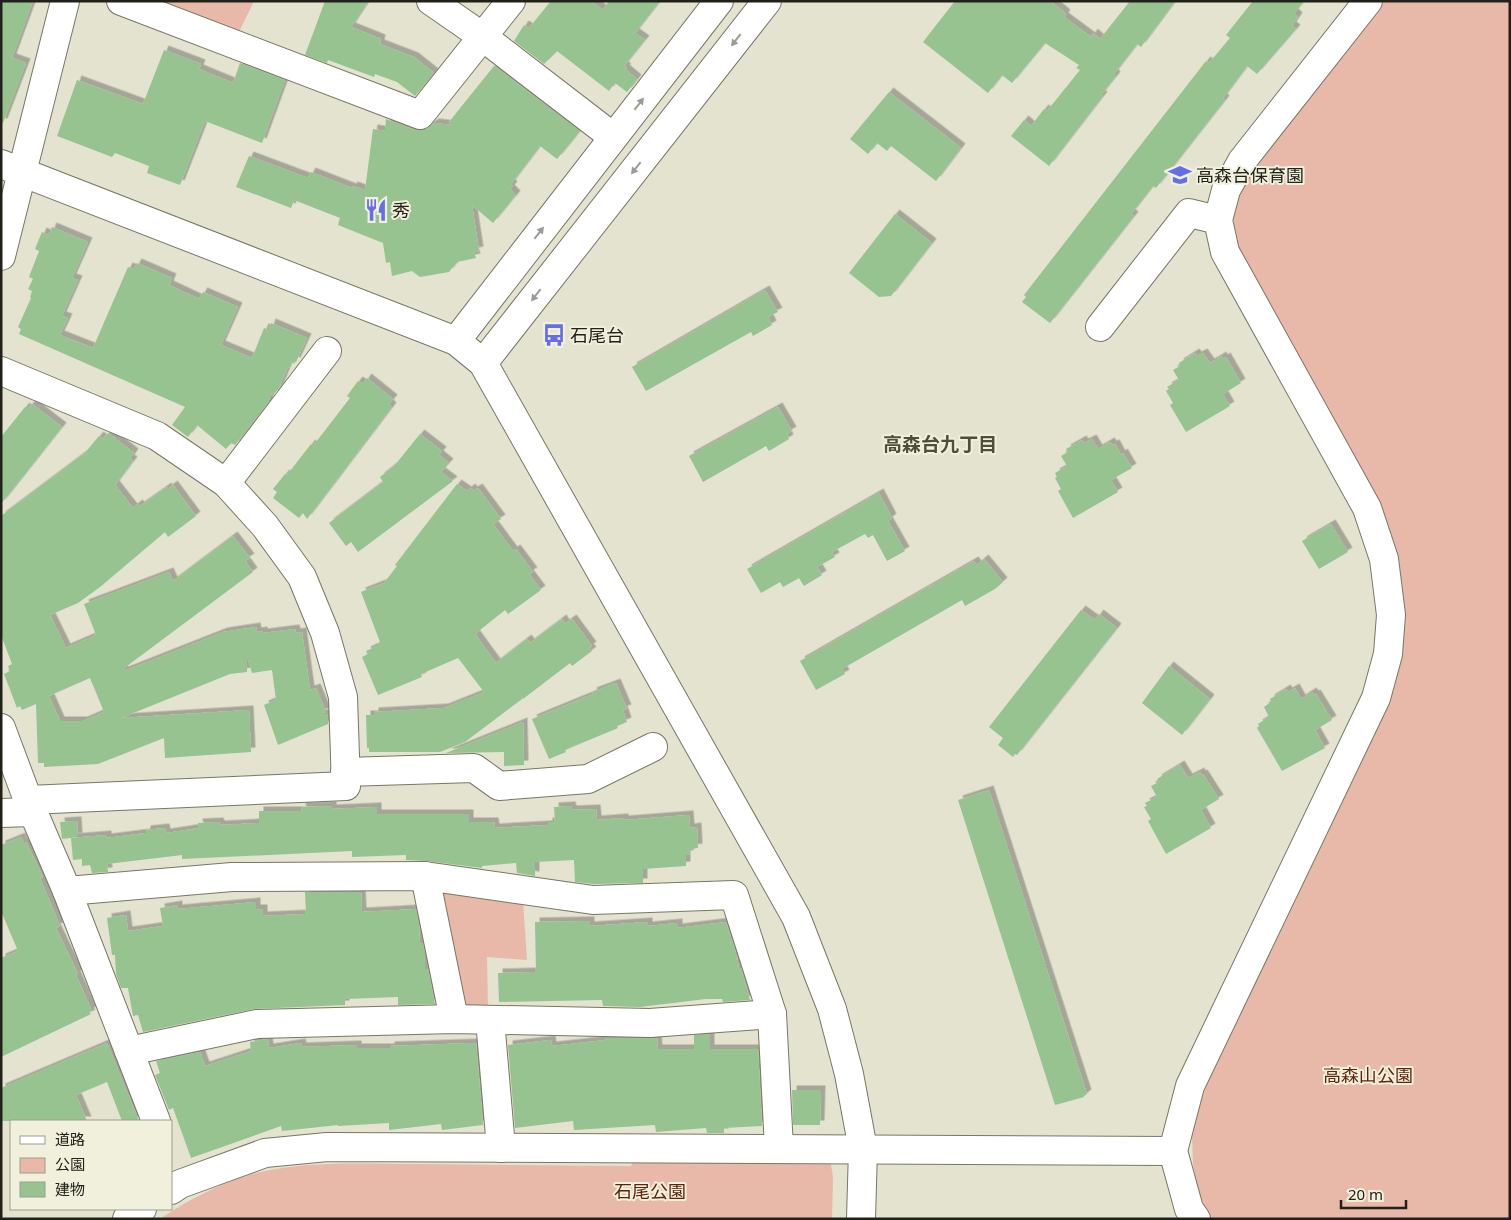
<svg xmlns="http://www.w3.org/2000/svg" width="1511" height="1220" viewBox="0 0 1511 1220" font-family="'Noto Sans','Noto Sans JP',sans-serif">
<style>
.green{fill:#e8b8a8}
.building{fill:#96c390;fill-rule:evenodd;filter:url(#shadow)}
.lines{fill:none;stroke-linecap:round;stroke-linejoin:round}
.minor-casing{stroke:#777765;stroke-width:30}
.minor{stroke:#fff;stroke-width:28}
.oneway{fill:#9b9b98}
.labels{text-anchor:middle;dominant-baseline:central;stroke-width:4;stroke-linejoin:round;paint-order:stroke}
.poi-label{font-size:18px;fill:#21211a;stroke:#f0f0dc;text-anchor:start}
.park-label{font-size:18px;fill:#5e230c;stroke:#f0f0dc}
.neighbourhood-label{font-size:19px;font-weight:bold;fill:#4e4e3d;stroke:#f0f0dc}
</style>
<defs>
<filter id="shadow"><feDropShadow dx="4.5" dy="-4.5" stdDeviation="0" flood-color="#0004"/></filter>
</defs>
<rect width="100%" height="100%" fill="#e3e3cf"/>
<!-- green -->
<g class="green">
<path d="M144,1h110l-17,35z"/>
<path d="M1384,1h126v1218h-299l-13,-27 -5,-28 -1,-29 4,-22 16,-41 177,-369 11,-52 3,-37 -166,-367c-8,-35 -1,-49 17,-79z"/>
<path d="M436,890l87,12 4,58 -40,-3 1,53h-30z"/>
<path d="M633,1162l198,2 2,14 -1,41h-672c28,-19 59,-35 92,-45 53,-14 112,-10 166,-10 71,1 142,1 213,2z"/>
</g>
<!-- building -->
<g class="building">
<path d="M1,1h32l-21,57 14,5 -23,60h-2z"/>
<path d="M325,1h43l-17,26 30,12 -1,5 34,13 20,16 -19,23 -18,-14 -22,-8 -1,3 -46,-17 -1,3 -22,-8z"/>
<path d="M551,1h40l12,9 6,-9h51l-25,32 10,7 -21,26 3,2 -2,1 12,10 -10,13 -12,-9 -6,8 -52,-40 -13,13 -30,-23 10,-16 5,3z"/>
<path d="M955,1h95l16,13 -2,3 27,20 2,-4 7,6 30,-38h45l-34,46 -4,-3 -23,30 2,2 -15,19 2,1 -54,70 -38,-30 13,-16 7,6 13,-17 3,2 33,-41 -4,-2 3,-3 -34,-22 -33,40 -10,-8 -14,18 -65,-51z"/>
<path d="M1253,1h51l-10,12 4,4 -6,9 4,3 -39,45 -10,-8 -24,32 2,2 -69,88 -3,-2 -22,28 3,2 -84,107 -28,-21 4,-5 -2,-2 182,-234 3,2 21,-25 -4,-3z"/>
<path d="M164,50l37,14 -2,5 34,14 7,-20 45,17 -23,63 -57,-22 -25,64 -33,-12 2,-7 -34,-13 -3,4 -55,-21 20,-56 66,24z"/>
<path d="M494,66l86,65 -23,28 -17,-13 -29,38 2,2 -3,3 6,6 -23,28 -21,-18 7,46 -5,1 2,6 -19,4 -8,10 -29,5 -8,-6 -20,5 -2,-14 -4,1 -3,-20 -45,-18 2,-7 -46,-18 -3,8 -55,-21 13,-31 59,22 3,-6 41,16 1,-2 12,4 8,-61 12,2 1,-12 29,11h10l9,-7 18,2 -3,-3z"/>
<path d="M889,92l72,56 -25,33 -45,-35 -4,5 -10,-8 -9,11 -18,-15z"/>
<path d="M895,214l37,29 -41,53 -12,1 -30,-24z"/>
<path d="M52,227l36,15 -16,36 6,2 -16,36 6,2 -8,17 33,13 35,-81 6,2 3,-6 35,15 -3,7 30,14 4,-7 35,15 -17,38 31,13 12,-30 5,2 2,-7 36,15 -11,24 -4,-1 -2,7 -2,-1 -9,21 -6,7 -2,-1 -3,9 -33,42 -4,-2 -5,6 -29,-24 -9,12 -16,-12 13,-18 -166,-73 2,-5 -3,-2 13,-29 -1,-1 2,-6 -4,-2 5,-10 -4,-2 10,-26 -4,-2 7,-17 7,3z"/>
<path d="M765,290l13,22 -10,5 4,8 -19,11 -2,-4 -105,59 -14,-24z"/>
<path d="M1195,353l2,3 6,-3 7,10 12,-7 1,3 3,-2 15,26 -18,11 7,12 -44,26 -16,-27 3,-2 -7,-12 3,-2 -2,-2 12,-7 -6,-10 7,-4 -1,-3z"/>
<path d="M367,378l26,21 -4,5 3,3 -85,112 -4,-6 -4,5 -26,-20 4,-6 -4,-3 12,-15 2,1 24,-31 2,2 37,-48 -3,-2 11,-15 5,3z"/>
<path d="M32,404l30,23 -61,77v-67l24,-30 2,2z"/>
<path d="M778,407l14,24 -5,3 2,5 -20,12 -3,-5 -63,36 -14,-26z"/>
<path d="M108,433l26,20 -4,6 3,2 -18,24 18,23 5,-4 2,2 27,-19 1,2 5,-4 23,31 -28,21 -3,-5 -65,55 -22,16 -28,12 16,33 30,-13 -12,-31 85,-32 4,9 60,-45 17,22 -5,3 8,11 -130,97 1,2 99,-39 33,-5 1,5 6,-1v2l32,-4 1,4 6,-1 8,58 6,-2 10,24 -6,2h8v10l-50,21 -14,-40 12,-5 -4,-30 -20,3 -5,-17v16l-17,2 -109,44 128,-8 2,42 -86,6 -1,-20 -66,26 -54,3v-4h-6l-2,-59 -14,6 -2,-4 -3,2 -13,-34 6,-3 -2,-5 4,-2 -11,-29v-119l84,-63 14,-17 4,3zM90,678l14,34 -21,9h-23l-11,-25z"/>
<path d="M420,434l22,17 -3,4 10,8 -8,9 12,9 -95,71 -7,-10 -5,4 -17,-23 54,-41 -3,-5 15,-12z"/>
<path d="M1092,439l6,10 12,-7 2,3 3,-1 6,11 2,-2 9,15 -21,12 7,12 -45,26 -15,-27 3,-2 -6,-11 2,-1 -2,-4 12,-7 -6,-10 7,-4 -2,-3 16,-9 2,3z"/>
<path d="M457,484l10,7 4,-3 2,3 5,-3 23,31 -8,5 20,27 3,-2 17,23 -4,2 12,16 -33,24 -3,-4 -30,24 21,29 31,-24 3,4 32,-24 3,5 7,-5 20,27 -3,2 3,3 -20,15 -2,-3 -47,36 -1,-2v2l-57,43 -25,10h-71v-4h-2l-1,-33h8v-3l70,-4 40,-16 -26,-34 -37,16 1,3 -44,18 -16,-38 6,-3 -2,-3 11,-5v-2l3,-2 -19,-50 23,-9 13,-17 -2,-1z"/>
<path d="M879,493l13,25 -4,3 17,30 -18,10 -14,-26 -5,3 -3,-4 -33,18 3,5 -18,10 5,8 -18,11 -5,-8 -16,9 -3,-5 -19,11 -14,-24z"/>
<path d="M1331,524l17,28 -29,17 -17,-28z"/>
<path d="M984,559l19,23 -8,7 -30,17 -3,-6 -120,69 3,5 -29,16 -16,-29 174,-100 3,4z"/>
<path d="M1081,610l14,10 4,-6 18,14 -100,127 -2,-1 -2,3 -15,-12 5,-7 -14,-11z"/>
<path d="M1169,666l41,33 -28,36 -40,-32z"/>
<path d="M616,683l11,26 -4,1 4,12 -10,4 1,2 -53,22 1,2 -17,7 -17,-40 61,-25 -1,-2z"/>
<path d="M1295,688l6,11 11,-7 2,3 2,-1 16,26 -17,10 10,18 -43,23 -25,-43 2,-2 -1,-2 11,-7 -5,-10 7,-5 -1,-3 16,-10 2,3z"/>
<path d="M523,722l1,43 -20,1v-14l-58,1z"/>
<path d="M1180,765l8,13 12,-6 1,3 2,-1 16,25 -18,11 10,18 -45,26 -18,-33 3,-2 -7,-12 3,-1 -2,-3 12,-6 -6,-11 8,-4 -2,-3z"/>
<path d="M989,790l98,304 -3,2v1l-25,7 -4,1 -97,-305z"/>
<path d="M332,806v3l45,-2v7h92v8h25l1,6 53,-3v-3h7l-1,-15 17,-1 1,4 24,-1 1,11 27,-2v2l65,-5 1,13 7,-1 1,21 -9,1 1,5 -4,1v11l-43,3v14l-49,1 -19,-2 -1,-22 -39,2v14l-18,-3 -1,-10 -34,3v2l-55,-7 -21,-1v-5l-54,2v-6l-170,8v-4l-75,9 1,8 -16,1 -2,-8 -8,1v-7l-9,1 -2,-22 36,-3v3l39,-5v-3l19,-2 1,5 33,-5 -1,-5 21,-1 1,3 39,-2v-12h43l-1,-4z"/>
<path d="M77,821l1,16 -16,2 -2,-17z"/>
<path d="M21,837l3,7 2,-2 17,35 -3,1 20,48 -4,2 22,46 -2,1 16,36 -3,1 2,2 -90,43v-99l17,-7 -17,-40v-66z"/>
<path d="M305,892h56l1,20 54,-3 3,16 1,18h3l2,11v15h3l7,35 -37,1v-8l-53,2v6l-91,4 -111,23 -5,-17 -5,1 -5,-28h-7l-5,-14 -1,-19h-3l-5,-37 19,-3 2,16 35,-5 -3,-18 18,-3v4l78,-7v7h7v7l43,-2z"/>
<path d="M590,921v5l58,-4v4l30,-3v5l48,-6 11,35 2,11h2l9,32 -27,2 -1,-3h-16l-66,8 -37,-1 -1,-6 -103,2 -1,-29 38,-1 -1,-50z"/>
<path d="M710,1034v15h48l4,77 -38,2v5h-17l-1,-5 -50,4 -1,-7 -81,5 -1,-9 -58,7 -7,-83 43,-5 1,6 54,-6 -1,-2h52l1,11h36v-14z"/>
<path d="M268,1039l1,9 32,-5 1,4 55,-2v3h33v-2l86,-3 7,82 -41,5 -1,-6 -52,6v-7l-51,3v-1l-56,6 -1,-5 -90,32 -18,-50 -4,2 -14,-35 5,-2 -4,-12 44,-9 5,14 46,-15 -1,-9z"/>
<path d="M107,1043l32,78h-17l-15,-39 -31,13 11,26h-86v-33z"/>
<path d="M792,1090h29l-1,35h-27z"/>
</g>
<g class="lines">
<defs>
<g id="minor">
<path d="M121,1l299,114 91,-114"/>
<path d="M431,1l52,36 130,100"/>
<path d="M1,164l455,177 27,22 313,554 36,92 17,65 14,75 -2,70"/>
<path d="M1,256l64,-255"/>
<path d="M1100,327l89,-114 29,7"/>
<path d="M456,341l263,-340"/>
<path d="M483,363l284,-362"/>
<path d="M1,371l156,65 69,47 39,43 37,51 23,56 18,64 3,89 -318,14"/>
<path d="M226,483l101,-132"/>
<path d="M1,728l27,72 39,91 89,230"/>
<path d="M345,772l129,-4 25,18 89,-7 65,-32"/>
<path d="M1,813l32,-1"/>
<path d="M425,876l29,143"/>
<path d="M67,891l165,-14 193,-1 168,24 141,-5 38,119 7,134"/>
<path d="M490,1020l11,128"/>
<path d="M129,1051l128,-27 197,-5 196,4 122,-9"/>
<path d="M171,1190l9,-6 85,-31 62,-6 846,4"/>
<path d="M127,1219l15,-10"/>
<path d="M1196,1219l-7,-10 -16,-58 17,-65 186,-388 12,-44 3,-39 -7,-56 -17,-51 -142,-256 -7,-32 8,-30 16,-29 126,-160"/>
</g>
</defs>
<!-- minor casing -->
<use href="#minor" class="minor-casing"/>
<!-- minor -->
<use href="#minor" class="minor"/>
</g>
<!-- one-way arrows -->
<defs><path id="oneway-solid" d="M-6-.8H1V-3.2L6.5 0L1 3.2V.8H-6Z" transform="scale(1.25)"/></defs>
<g class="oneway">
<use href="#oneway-solid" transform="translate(736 40) rotate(128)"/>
<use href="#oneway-solid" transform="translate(639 104) rotate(-52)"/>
<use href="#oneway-solid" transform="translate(636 168) rotate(128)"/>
<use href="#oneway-solid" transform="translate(539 233) rotate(-52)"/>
<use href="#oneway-solid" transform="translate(536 295) rotate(128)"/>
</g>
<!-- icons -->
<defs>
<symbol id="school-bare" viewBox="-9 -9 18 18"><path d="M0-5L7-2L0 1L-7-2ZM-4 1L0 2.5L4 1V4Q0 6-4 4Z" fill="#666ee7" stroke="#f0f0dc" stroke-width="2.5" paint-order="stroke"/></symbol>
<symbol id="restaurant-bare" viewBox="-9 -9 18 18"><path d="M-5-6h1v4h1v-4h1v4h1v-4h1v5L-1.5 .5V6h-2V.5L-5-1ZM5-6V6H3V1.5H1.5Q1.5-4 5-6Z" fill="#666ee7" stroke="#f0f0dc" stroke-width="2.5" paint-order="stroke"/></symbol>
<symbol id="bus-bare" viewBox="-9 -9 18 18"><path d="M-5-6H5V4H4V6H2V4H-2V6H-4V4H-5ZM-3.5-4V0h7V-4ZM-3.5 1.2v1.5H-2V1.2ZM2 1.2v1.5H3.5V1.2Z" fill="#666ee7" stroke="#f0f0dc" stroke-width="2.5" paint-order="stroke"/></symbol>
</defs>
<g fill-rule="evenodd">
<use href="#school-bare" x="1164" y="159" width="32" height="32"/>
<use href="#restaurant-bare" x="360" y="194" width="32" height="32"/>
<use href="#bus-bare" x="538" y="319" width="32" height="32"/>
</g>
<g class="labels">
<!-- poi labels -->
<g class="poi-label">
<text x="1196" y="175">高森台保育園</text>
<text x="392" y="210">秀</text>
<text x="570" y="335">石尾台</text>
</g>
<!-- park labels -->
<g class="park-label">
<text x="1368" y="1075">高森山公園</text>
<text x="650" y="1191">石尾公園</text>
</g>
<!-- neighbourhood labels -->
<g class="neighbourhood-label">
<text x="940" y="444">高森台九丁目</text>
</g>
</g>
<!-- border -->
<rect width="1511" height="1220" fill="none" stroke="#21211a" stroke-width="5"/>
<!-- legend -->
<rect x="10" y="1120" width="162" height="90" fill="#f0f0dc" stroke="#9d9d8e"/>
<rect x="20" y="1136" width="25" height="8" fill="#ffffff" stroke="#9d9d8e"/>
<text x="55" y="1145" font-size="15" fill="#21211a">道路</text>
<rect x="20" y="1158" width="25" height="15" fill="#e8b8a8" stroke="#9d9d8e"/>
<text x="55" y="1170" font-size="15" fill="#21211a">公園</text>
<rect x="20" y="1182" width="25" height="15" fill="#96c390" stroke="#9d9d8e"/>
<text x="55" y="1195" font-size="15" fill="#21211a">建物</text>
<!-- scale -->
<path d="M1341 1200v8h65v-8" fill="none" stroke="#21211a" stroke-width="2.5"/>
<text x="1348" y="1200" font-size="15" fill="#21211a" stroke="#f0f0dc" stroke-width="4" paint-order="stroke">20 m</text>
</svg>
